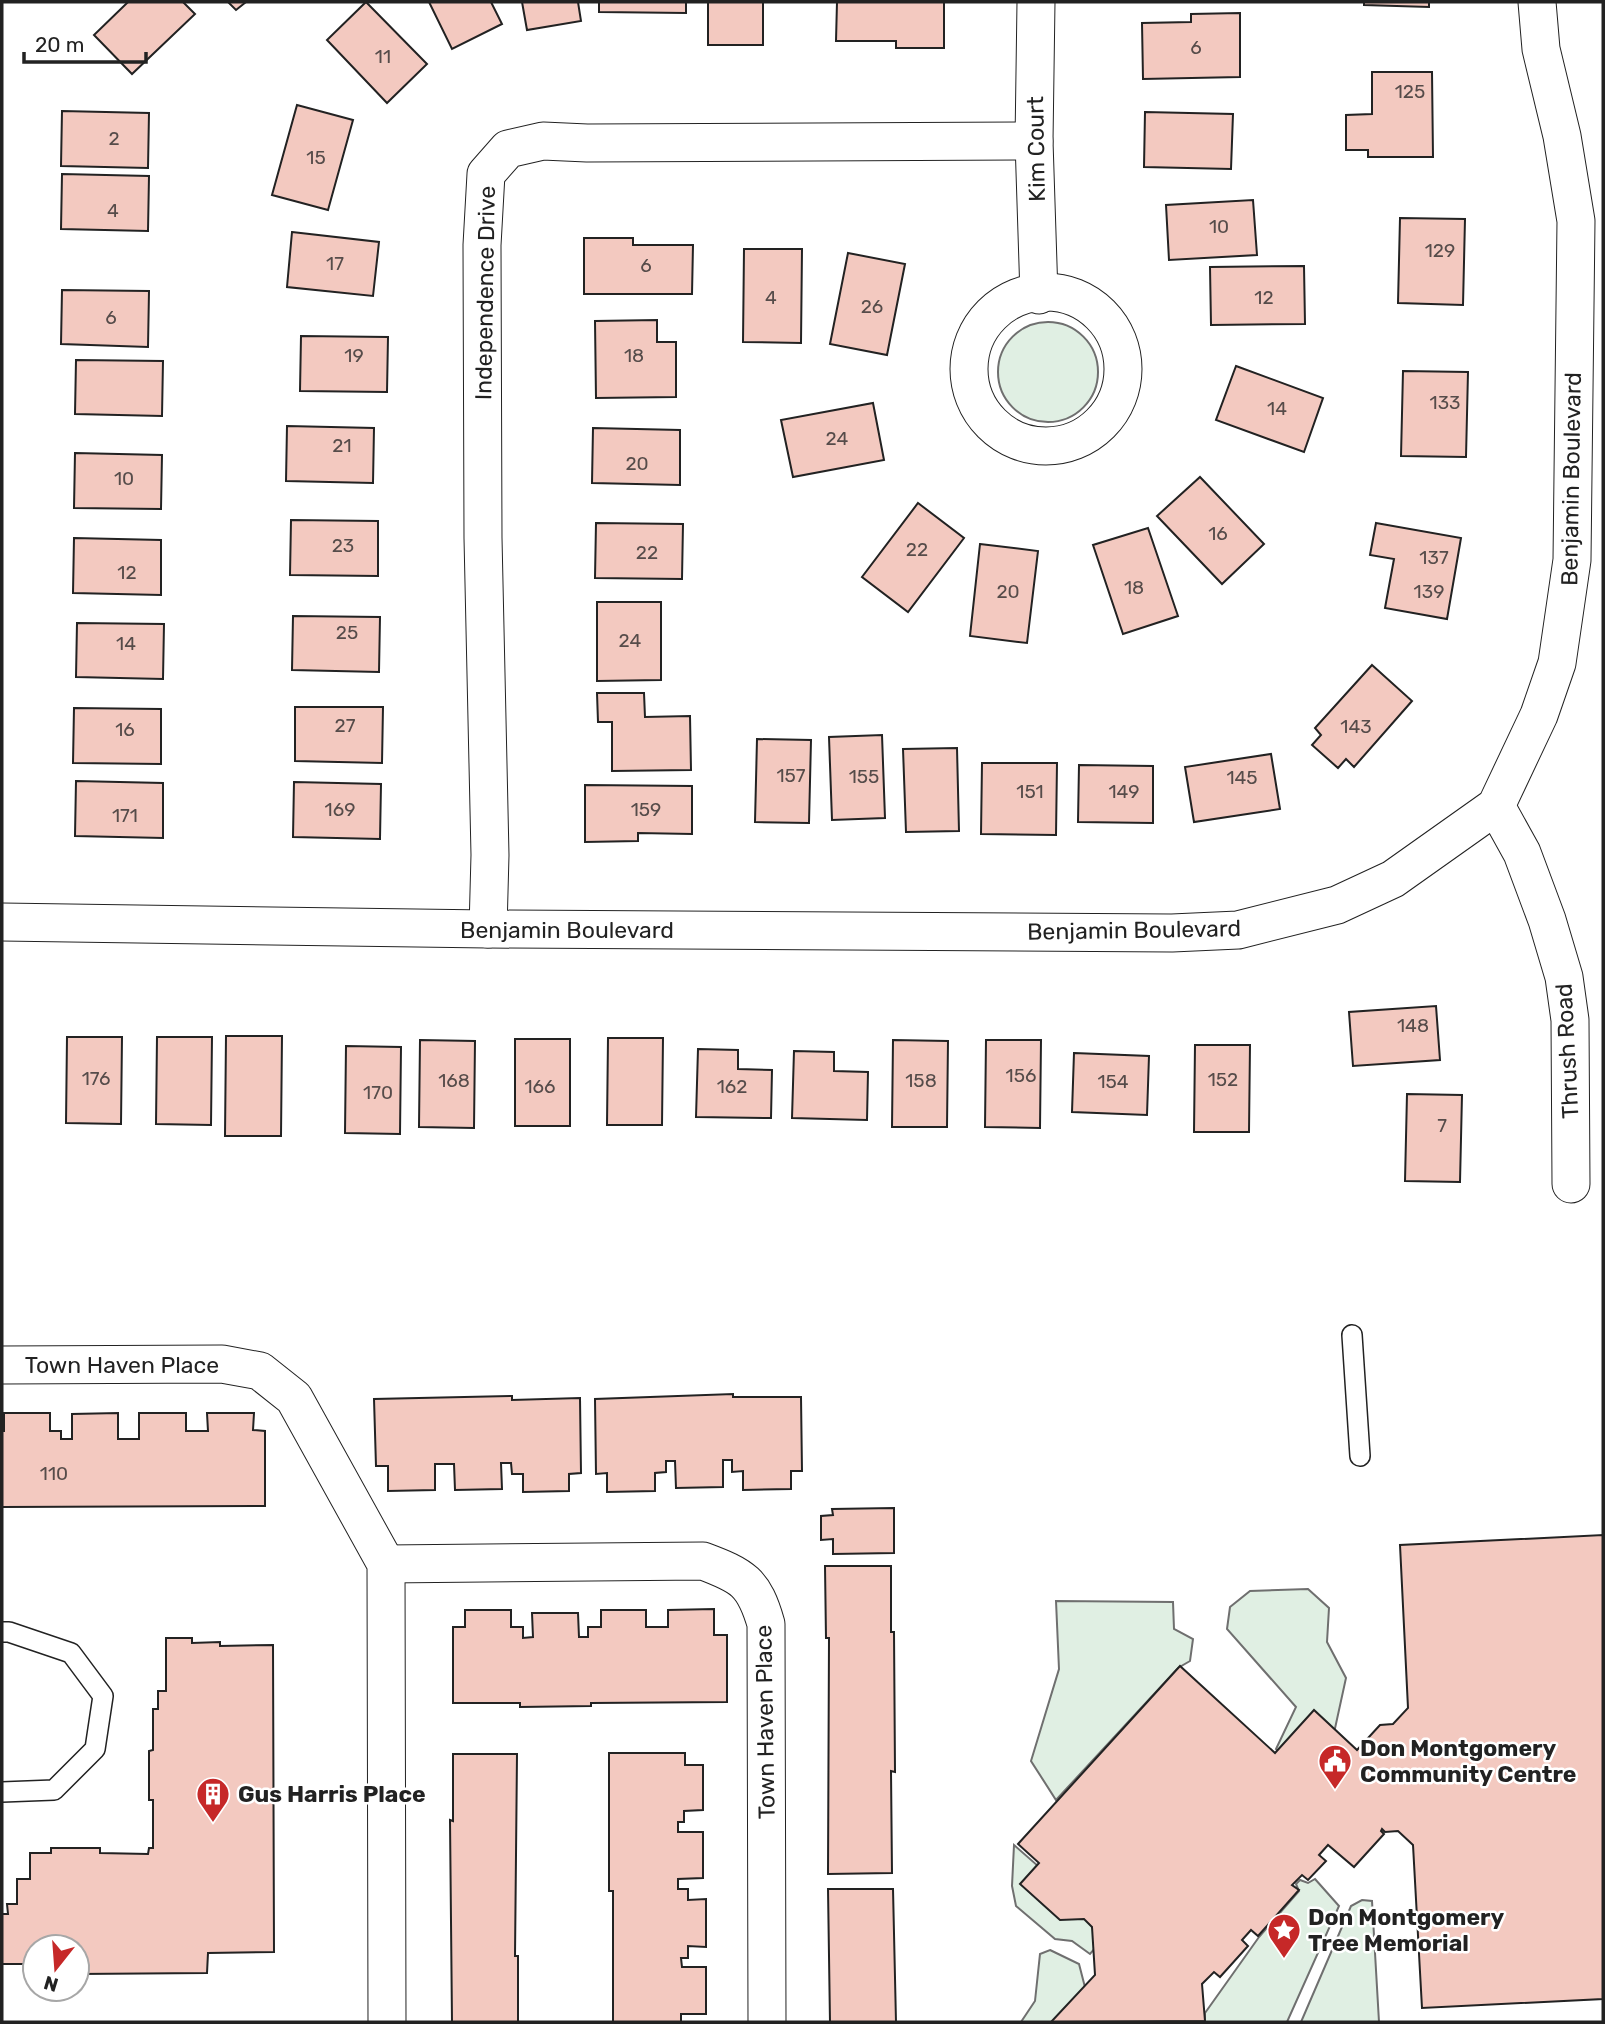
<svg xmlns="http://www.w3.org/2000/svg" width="1605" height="2024" viewBox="0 0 1605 2024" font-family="Rubik,sans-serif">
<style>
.green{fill:#e0efe3;stroke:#6f6f6f;stroke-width:2}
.building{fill:#f3c9c0;stroke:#222;stroke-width:2}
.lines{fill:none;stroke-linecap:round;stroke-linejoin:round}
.lane-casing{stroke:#222;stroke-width:22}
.street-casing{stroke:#222;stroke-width:39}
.lane{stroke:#fff;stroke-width:19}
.street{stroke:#fff;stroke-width:37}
.labels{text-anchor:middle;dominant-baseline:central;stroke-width:5;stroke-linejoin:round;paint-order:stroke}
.number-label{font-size:19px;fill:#564c4a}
.street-label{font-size:23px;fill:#222;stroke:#fff}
.poi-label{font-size:23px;font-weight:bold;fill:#222;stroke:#fff;text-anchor:start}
</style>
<rect width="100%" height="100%" fill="#fff"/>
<!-- green -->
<g class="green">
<circle cx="1048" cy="372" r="50"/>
<path d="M1308,1589l21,19 -2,34 19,36 -12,55 -19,51 -39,-35 20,-42 -69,-78 3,-22 20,-16z"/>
<path d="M1056,1601l117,1 1,27 19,10 -3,22 -12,7 -122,132 -25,-39 28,-92z"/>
<path d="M1014,1845l97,85 -21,24 -18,-13 -17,-2 -39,-33 -4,-20z"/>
<path d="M1315,1879l24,27 -52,116h-82v-9l54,-76 40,-46 -3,-7 4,-4 8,3z"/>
<path d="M1362,1900l10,1 7,121h-78l50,-116z"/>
<path d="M1050,1950l29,14 8,31 -26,27h-40l14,-21 5,-47z"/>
</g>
<!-- building -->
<g class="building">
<path d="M128,2h55l12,12 -63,60 -38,-39z"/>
<path d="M228,2h18l-10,8z"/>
<path d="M366,2l61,62 -40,39 -60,-63z"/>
<path d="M429,2h62l11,22 -50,25z"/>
<path d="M522,2h56l3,19 -54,9z"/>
<path d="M599,2h87v11l-87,-1z"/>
<rect x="708" y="2" width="55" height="43"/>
<path d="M837,2h107v46h-48v-7h-60z"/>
<path d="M1364,2h65v5l-65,-2z"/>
<path d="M1240,13v64l-97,2 -1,-56 49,-1v-8z"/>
<path d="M1372,72h60l1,85h-65v-7h-22v-35l26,-1z"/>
<path d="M297,105l56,15 -25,90 -56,-15z"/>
<path d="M62,111l87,2 -1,55 -87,-2z"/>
<path d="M1145,112l88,2 -2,55 -87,-2z"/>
<path d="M62,174l87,2 -1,55 -87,-2z"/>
<path d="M1253,200l4,55 -88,5 -3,-55z"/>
<path d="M1400,218l65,1 -2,86 -65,-2z"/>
<path d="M292,232l87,10 -6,54 -86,-9z"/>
<path d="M584,238h49v7h60l-1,49h-108z"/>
<path d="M744,249h58l-1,94 -58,-1z"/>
<path d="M848,253l57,11 -18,91 -57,-11z"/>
<path d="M1304,266l1,58 -94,1 -1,-58z"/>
<path d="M62,290l87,1 -1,56 -87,-3z"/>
<path d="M657,320v22h19v55l-80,1 -1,-77z"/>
<path d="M301,336l87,1 -1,55 -87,-1z"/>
<path d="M76,360l87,1 -1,55 -87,-2z"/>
<path d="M1236,366l87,32 -19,54 -88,-32z"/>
<path d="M1403,371l65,1 -2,85 -65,-1z"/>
<path d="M873,403l11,57 -91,17 -12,-57z"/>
<path d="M287,426l87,2 -1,55 -87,-2z"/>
<path d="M593,428l87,2v55l-88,-2z"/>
<path d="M75,453l87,2 -1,54 -87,-1z"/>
<path d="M1200,477l64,67 -42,40 -65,-68z"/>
<path d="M918,503l46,35 -56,74 -46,-35z"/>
<path d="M291,520l87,1v55l-88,-1z"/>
<path d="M596,523l87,1 -1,55 -87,-1z"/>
<path d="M1376,523l85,15 -14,81 -62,-11 9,-49 -24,-4z"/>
<path d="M1148,528l30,88 -55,18 -30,-89z"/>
<path d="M74,538l87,2v55l-88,-2z"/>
<path d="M980,544l58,7 -11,92 -57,-7z"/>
<path d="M597,602h64v78l-64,1z"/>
<path d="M293,616l87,1 -1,55 -87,-2z"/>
<path d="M77,623l87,1 -1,55 -87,-2z"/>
<path d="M1372,665l40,36 -58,66 -8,-8 -8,9 -26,-23 9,-10 -6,-7z"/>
<path d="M597,693h47l1,24 45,-1 1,54 -79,1v-49h-14z"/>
<path d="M295,707h88l-1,56 -87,-2z"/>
<path d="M74,708l87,1v55l-88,-1z"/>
<path d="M882,735l3,83 -53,2 -3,-83z"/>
<path d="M757,739l54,1 -2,83 -54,-1z"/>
<path d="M957,748l2,83 -53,1 -3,-83z"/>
<path d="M1271,754l9,55 -86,13 -9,-55z"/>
<path d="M982,763h75l-1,72 -75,-1z"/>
<path d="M1079,765l74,1v57l-75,-1z"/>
<path d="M76,781l87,2v55l-88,-2z"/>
<path d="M294,782l87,2 -1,55 -87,-2z"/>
<path d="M585,785l107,1v48l-54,-1v8l-53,1z"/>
<path d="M1436,1006l4,54 -87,6 -4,-54z"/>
<path d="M226,1036h56l-1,100h-56z"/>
<path d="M67,1037h55l-1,87 -55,-1z"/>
<path d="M157,1037h55l-1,88 -55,-1z"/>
<path d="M608,1038h55l-1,87h-55z"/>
<rect x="515" y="1039" width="55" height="87"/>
<path d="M420,1040l55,1 -1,87 -55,-1z"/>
<path d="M893,1040l55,1 -1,86h-55z"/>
<path d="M986,1040h55l-1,88 -55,-1z"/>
<path d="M1195,1045h55l-1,87h-55z"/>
<path d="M346,1046l55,1 -1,87 -55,-1z"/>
<path d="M698,1049l40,1v19l34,1 -1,48 -75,-1z"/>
<path d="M794,1051l40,1v19l34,1 -1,48 -75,-2z"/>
<path d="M1074,1053l75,3 -2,59 -75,-3z"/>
<path d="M1407,1094l55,1 -2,87 -55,-1z"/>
<path d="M733,1394v3h68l1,74h-11v18l-48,1v-19l-11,1v-12h-9v27l-47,1 -1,-27h-9v11l-11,1v18l-48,1v-19l-11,1 -1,-75z"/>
<path d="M512,1396v4l68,-2 1,75 -12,1v17l-46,1v-18h-11l-1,-11h-10l1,26 -47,1 -1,-26h-19v26l-47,1v-25h-12l-2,-67z"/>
<path d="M4,1413h46v18h11v8h11v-25l46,-1v26h21v-26h47v18h22l-1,-18h47l-1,17 12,1v75l-263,1v-76h2z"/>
<path d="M894,1508v45l-61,1v-15l-12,1v-24l12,-1 -1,-6z"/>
<path d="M1603,1535v464l-181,9 -9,-163 -15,-14 -13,1 -3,-3 -1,2 3,3 -30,33 -26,-22 -9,10 7,6 -18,19 -6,-5 -10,10 7,5 -41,46 -7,-6 -9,10 6,6 -28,31 -6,-5 -12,12 3,37 -154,1 44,-47 -3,-48 -8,-8 -24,1 -40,-36 19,-21 -21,-19 162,-178 95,87 39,-43 43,40 23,-25 13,-1 15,-16 -8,-163z"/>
<path d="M825,1566h66v66h3l1,140 -4,-1 1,102 -64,1 1,-236h-3z"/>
<path d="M714,1609v26h13v67l-136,1v3l-71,1v-4h-67v-76h12v-17h46v17h12v11l10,-1 -1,-24h46l1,24h9v-10h13v-17h45v17h22v-17z"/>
<path d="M166,1638h26v5l28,-1v4l53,-1 1,307 -66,1 -1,20 -130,1v-27h-42v17h-33v-50h6l-1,-10h10v-25h13v-26h21v-5h49v5l48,1 1,-6h4v-48h-4v-49l4,-1v-41h5v-18h8z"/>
<path d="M609,1753h76v12h18v45l-19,1v11h-6v10h25v46l-25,1v10h10v11l18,-1v48l-18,-1v12h-7l1,9h24v47h-25v8h-68v-131h-4z"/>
<path d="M453,1754h64l-2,202h3v66h-66l-2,-202 3,1z"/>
<path d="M828,1889h65l3,133h-66z"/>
</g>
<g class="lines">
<defs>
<g id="lane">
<path d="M1352,1335l8,121"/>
<path d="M2,1632h7l62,21 32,43 -8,53 -41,41 -52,2"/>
</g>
<g id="street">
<path d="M1036,2l-2,139 5,154"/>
<circle cx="1046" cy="369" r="77"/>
<path d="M1496,806l26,47 25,67 17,57 6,43 1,164"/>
<path d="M2,922l486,7 684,4 66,-3 99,-25 56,-26 103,-73 43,-91 18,-52 15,-103 4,-339 -14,-85 -21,-87 -4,-47"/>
<path d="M488,929l2,-74 -7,-317 -1,-293 4,-71 22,-25 35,-8 44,2 447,-2"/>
<path d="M2,1365l220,-1 38,7 34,27 92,166 1,458"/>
<path d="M386,1564l317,-3c40,15 51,21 63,63l1,398"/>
</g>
</defs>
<!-- lane casing -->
<use href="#lane" class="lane-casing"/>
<!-- street casing -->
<use href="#street" class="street-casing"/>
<!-- lane -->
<use href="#lane" class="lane"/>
<!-- street -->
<use href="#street" class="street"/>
</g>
<!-- icons -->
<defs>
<symbol id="civic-pin" viewBox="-11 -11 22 30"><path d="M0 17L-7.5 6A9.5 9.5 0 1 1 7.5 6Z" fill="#c62828" stroke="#fff"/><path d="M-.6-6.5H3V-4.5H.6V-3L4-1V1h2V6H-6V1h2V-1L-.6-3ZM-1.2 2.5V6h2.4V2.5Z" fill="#fff"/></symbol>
<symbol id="building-pin" viewBox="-11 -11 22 30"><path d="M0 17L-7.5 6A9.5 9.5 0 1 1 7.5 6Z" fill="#c62828" stroke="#fff"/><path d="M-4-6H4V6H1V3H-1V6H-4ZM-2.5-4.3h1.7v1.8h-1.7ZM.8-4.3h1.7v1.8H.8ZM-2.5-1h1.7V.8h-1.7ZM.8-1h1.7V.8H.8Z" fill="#fff"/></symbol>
<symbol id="sight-pin" viewBox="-11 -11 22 30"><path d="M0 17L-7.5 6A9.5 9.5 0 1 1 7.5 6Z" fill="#c62828" stroke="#fff"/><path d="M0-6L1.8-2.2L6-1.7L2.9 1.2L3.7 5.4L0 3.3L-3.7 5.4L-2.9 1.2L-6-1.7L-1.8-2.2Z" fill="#fff"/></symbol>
</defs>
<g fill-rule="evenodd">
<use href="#civic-pin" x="1316" y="1742" width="38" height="52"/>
<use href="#building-pin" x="194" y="1775" width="38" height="52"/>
<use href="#sight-pin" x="1265" y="1911" width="38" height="52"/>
</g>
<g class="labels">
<!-- number labels -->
<g class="number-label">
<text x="1196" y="47">6</text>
<text x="383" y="56">11</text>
<text x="1410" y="91">125</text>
<text x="114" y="138">2</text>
<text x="316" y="157">15</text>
<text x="113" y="210">4</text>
<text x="1219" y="226">10</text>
<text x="1440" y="250">129</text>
<text x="335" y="263">17</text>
<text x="646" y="265">6</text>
<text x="771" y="297">4</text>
<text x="1264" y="297">12</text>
<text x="872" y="306">26</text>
<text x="111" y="317">6</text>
<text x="354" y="355">19</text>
<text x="634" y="355">18</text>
<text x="1445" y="402">133</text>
<text x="1277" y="408">14</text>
<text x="837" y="438">24</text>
<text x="342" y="445">21</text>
<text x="637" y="463">20</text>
<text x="124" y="478">10</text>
<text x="1218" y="533">16</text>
<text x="343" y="545">23</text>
<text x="917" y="549">22</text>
<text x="647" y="552">22</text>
<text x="1434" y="557">137</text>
<text x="127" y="572">12</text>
<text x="1134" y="587">18</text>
<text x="1008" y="591">20</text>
<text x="1429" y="591">139</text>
<text x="347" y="632">25</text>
<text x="630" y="640">24</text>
<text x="126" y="643">14</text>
<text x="345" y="725">27</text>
<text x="1356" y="726">143</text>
<text x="125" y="729">16</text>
<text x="791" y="775">157</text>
<text x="864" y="776">155</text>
<text x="1242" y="777">145</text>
<text x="1030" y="791">151</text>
<text x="1124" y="791">149</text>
<text x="340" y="809">169</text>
<text x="646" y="809">159</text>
<text x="125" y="815">171</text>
<text x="1413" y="1025">148</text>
<text x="1021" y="1075">156</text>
<text x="96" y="1078">176</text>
<text x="1223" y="1079">152</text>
<text x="454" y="1080">168</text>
<text x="921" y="1080">158</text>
<text x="1113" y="1081">154</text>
<text x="540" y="1086">166</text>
<text x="732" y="1086">162</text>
<text x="378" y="1092">170</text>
<text x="1442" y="1125">7</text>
<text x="54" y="1473">110</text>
</g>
<!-- street labels -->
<g class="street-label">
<text transform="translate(1036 149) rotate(-91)">Kim Court</text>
<text transform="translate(485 293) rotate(-89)">Independence Drive</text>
<text transform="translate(1571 479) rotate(-89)">Benjamin Boulevard</text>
<text x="567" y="930">Benjamin Boulevard</text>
<text transform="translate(1134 930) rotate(-1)">Benjamin Boulevard</text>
<text transform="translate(1567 1051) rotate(-93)">Thrush Road</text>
<text x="122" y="1365">Town Haven Place</text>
<text transform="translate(765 1722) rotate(-91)">Town Haven Place</text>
</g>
<!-- poi labels -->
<g class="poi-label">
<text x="1360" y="1748">Don Montgomery<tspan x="1360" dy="26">Community Centre</tspan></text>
<text x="238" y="1794">Gus Harris Place</text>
<text x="1308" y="1917">Don Montgomery<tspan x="1308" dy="26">Tree Memorial</tspan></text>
</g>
</g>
<!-- border -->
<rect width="1605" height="2024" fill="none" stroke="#222222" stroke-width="7"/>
<!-- north arrow -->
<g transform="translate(56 1968) rotate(197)"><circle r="33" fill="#ffffff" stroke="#a7a7a7" stroke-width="2"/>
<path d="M0-5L12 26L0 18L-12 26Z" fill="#c62828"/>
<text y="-10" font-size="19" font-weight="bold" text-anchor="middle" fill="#222222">N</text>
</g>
<!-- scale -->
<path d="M24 52v10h122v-10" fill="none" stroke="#222222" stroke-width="3.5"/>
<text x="35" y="52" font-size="21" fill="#222222" stroke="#ffffff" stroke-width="5" paint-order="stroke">20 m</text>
</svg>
